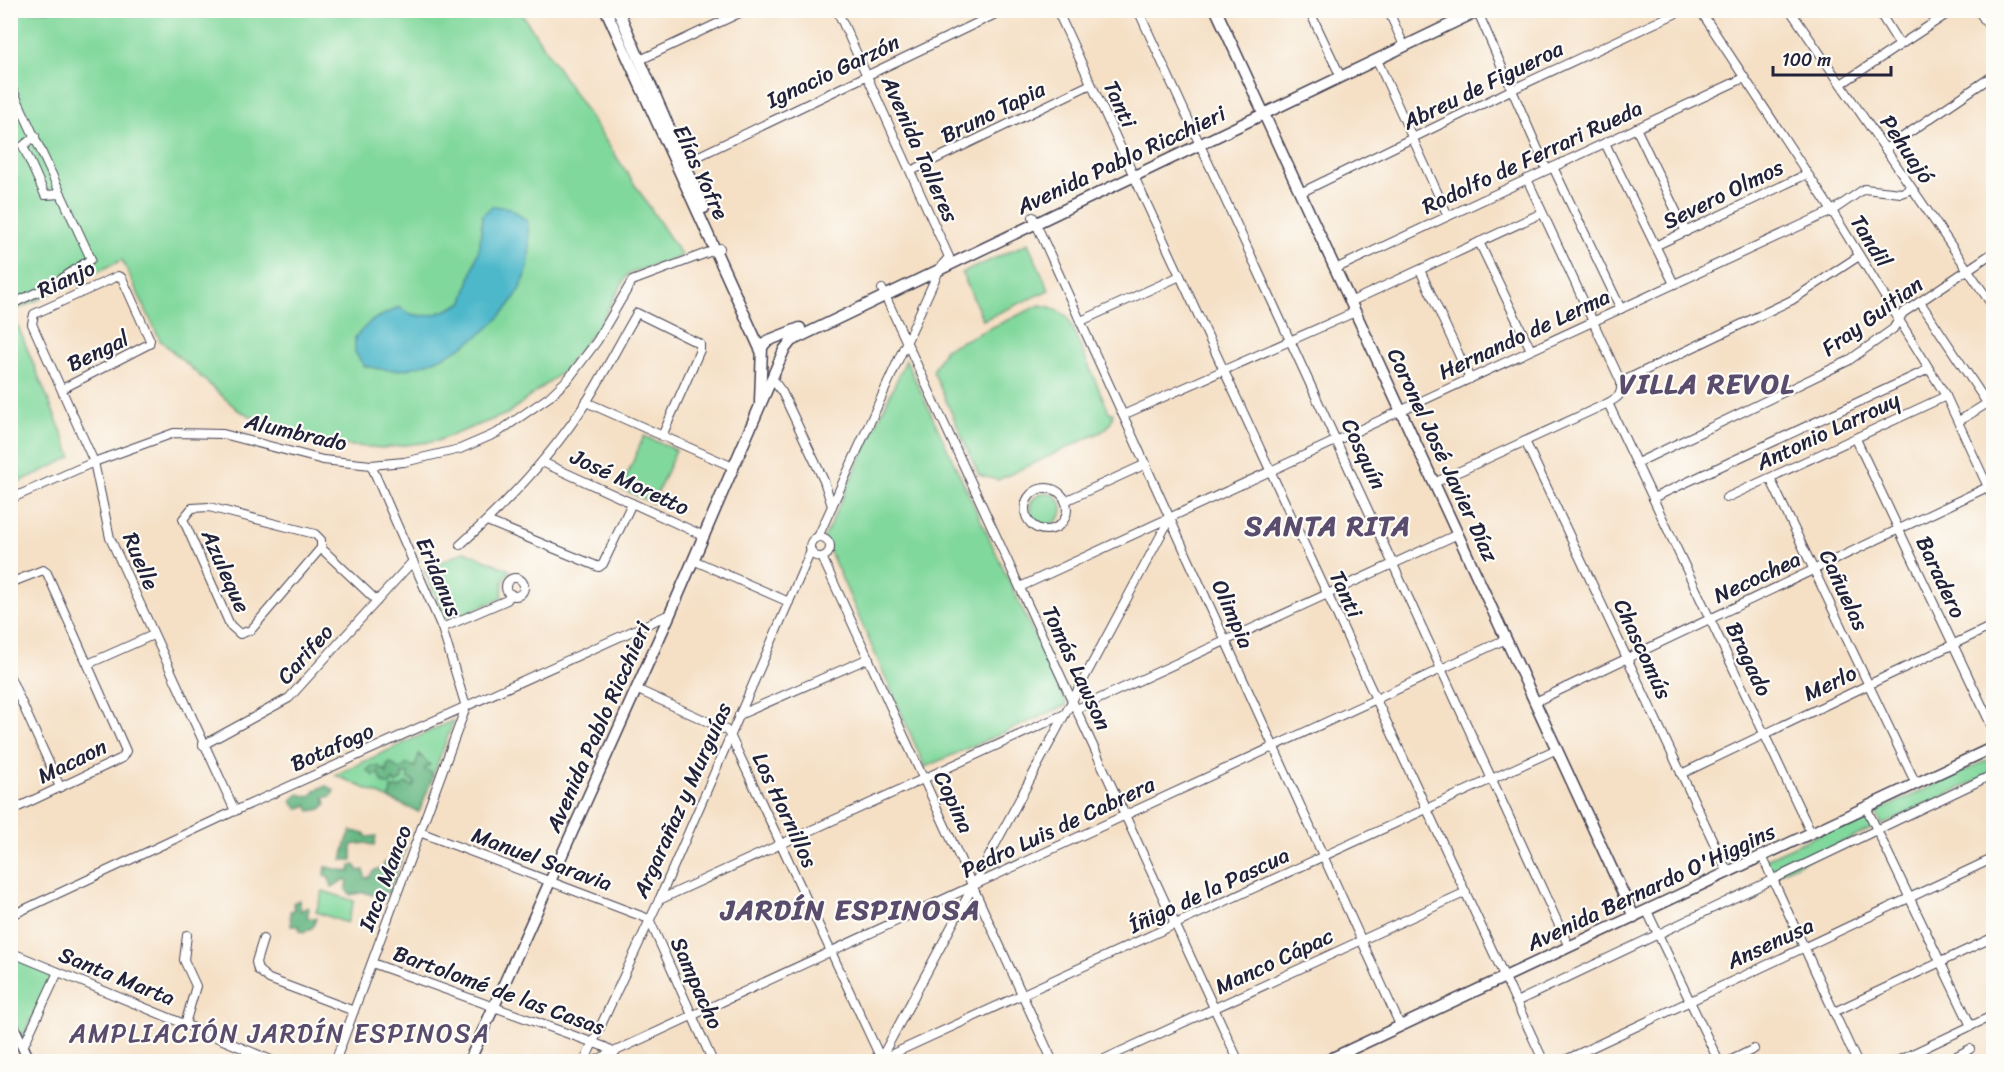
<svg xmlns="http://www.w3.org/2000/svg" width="2004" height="1072" viewBox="0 0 2004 1072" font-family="Sriracha,sans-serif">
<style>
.green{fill:#81d89c;stroke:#527d6c;stroke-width:1.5}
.forest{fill:#68b884;stroke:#456d60;stroke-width:1.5}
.water{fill:#4db8ca;stroke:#386d82;stroke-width:1.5}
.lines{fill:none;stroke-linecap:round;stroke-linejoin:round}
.minor-casing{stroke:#423e50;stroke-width:10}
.major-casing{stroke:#423e50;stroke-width:13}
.minor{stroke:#fff;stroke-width:8}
.major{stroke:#fff;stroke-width:10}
.labels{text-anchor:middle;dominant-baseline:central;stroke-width:4.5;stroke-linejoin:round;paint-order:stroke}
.street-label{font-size:22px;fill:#22223b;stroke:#fdfcf7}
.quarter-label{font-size:26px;letter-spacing:1.5px;fill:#594c6d;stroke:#fdfcf7}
.district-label{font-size:28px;font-weight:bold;letter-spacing:1.5px;fill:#594c6d;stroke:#fdfcf7}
</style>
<rect width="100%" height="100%" fill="#fdfcf7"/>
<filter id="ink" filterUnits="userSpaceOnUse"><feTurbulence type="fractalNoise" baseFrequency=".0167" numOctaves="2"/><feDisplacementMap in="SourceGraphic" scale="12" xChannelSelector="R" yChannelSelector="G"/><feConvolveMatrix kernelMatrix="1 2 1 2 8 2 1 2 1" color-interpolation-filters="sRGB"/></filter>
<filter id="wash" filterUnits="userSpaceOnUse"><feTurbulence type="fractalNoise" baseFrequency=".008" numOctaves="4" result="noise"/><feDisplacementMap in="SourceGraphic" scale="24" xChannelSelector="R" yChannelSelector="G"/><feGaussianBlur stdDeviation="1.35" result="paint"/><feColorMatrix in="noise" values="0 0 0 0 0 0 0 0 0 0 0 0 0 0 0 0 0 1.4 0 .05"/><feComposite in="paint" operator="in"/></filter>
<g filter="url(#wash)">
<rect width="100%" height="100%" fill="#f5e0c6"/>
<!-- green -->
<g class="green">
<path d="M10,11h510l162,245 -54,18 -29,51 -37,47 -55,42 -70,27 -54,7 -54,-4 -45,-12 -46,-22 -78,-70 -38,-80 -110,52 60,145 -61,29z"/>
<path d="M1028,243l21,47 -66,30 -21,-47z"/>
<path d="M1040,305l13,3 14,8 42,96 4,1c-1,8 -3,13 -10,18l-105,49 -19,-5 -46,-104 12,-22z"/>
<path d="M906,360l161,345 -142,62 -101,-229z"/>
<path d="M644,436l32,14 -23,53 -32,-14z"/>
<circle cx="1046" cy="509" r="16"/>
<path d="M465,551l45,19 -7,12 -1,16 -55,23 -23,-51z"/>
<path d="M454,720l-35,92 -84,-37z"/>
<path d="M1990,759l3,14 -111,52 -6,-13z"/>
<path d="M1866,813l7,15 -100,48 -7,-17z"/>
<path d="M323,891l31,10 -7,22 -31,-11z"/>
<path d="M10,956l43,17 -31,66 -11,-25z"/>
</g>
<!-- forest -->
<g class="forest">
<path d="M419,754l11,11 -5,3v3h5l3,6 -14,35 -29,-13 1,-11h9l6,-5 7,4 2,-5 -7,-3v-5h-6v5l-6,5 -3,-4 -3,5 -7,-2 -5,-11 -4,4 -7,-6 5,-4h7l1,4 4,-1 3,4v-8l4,-2 9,7 7,-6 8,3z"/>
<path d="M326,786l8,4 -3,7h-7l2,7 -5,5 -11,2 -3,-6 -9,4 -7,-8 8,-7 11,3 7,-8z"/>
<path d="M351,831l13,2 3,4 9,-1 -2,10 -8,-3 -14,2v15h-10c3,-10 3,-18 9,-29z"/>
<path d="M400,841l6,7 -18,46 -9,-3 -7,4 -8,-3 -13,3 -5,-5 2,-8 -3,-3 -13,8 -3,-9 -4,-2 1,-9 24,5 1,-6 4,-1 4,6 5,-1 1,8h3l7,-8 7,-2 3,-6 9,3 1,-21z"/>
<path d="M299,900l2,11 6,-4 2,1 -2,10h9l-3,9 -9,5 -4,-1 -1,-5h-8l-1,-15 5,-1 -2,-7z"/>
</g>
<!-- water -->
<path class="water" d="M493,206l17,2 17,13c3,19 5,41 -3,59 -18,44 -69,78 -114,88 -15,4 -31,1 -46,-2l-9,-14v-15l16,-16 28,-14c20,17 44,6 64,-5l17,-57 2,-30z"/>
</g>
<g filter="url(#ink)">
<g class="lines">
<defs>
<g id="minor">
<path d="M1057,10l487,1052"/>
<path d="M1138,10l431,937"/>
<path d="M1309,10l29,61"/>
<path d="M1388,10l14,31"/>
<path d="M1477,10l70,160"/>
<path d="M1700,10l132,201 114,185 48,104"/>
<path d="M1790,10l204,298"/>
<path d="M1878,10l22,35"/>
<path d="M1978,10l16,24"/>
<path d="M640,60l106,-50"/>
<path d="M1377,60l71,156"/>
<path d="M10,84l81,175 -37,25 -44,21"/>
<path d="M1841,84l112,-74"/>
<path d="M1636,128l50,104"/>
<path d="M35,136l-12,10 22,49 16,-1"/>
<path d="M1605,143l69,141"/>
<path d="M1885,149l109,-74"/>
<path d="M680,165l324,-155"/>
<path d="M1553,167l68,142"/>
<path d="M911,171l180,-87"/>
<path d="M1300,193l211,-103 172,-80"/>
<path d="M1033,217l367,808"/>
<path d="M1479,242l52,108"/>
<path d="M1655,246l152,-72"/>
<path d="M1335,269l409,-191"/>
<path d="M1420,270l50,109"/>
<path d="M882,289l357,773"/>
<path d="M1350,302l192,-89"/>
<path d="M1920,302l67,101"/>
<path d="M1081,321l99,-45"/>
<path d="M773,380l9,12 42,89 8,25"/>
<path d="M1621,382l171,-82 67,-44"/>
<path d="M62,389l87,-45 1,-4 -28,-62 -4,-2 -84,38 -2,10 62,138 16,76 125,273"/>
<path d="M586,402l147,65"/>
<path d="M1608,403l203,430"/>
<path d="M1123,415l232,-103"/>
<path d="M1959,421l35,-22"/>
<path d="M1856,439l138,292"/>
<path d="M1525,441l203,432"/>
<path d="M542,462l162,74"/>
<path d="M1637,463l211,-102 45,-32 10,-16 91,-61"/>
<path d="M1770,478l146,306"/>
<path d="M1434,483l174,-80c11,-6 14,-8 13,-21l-94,-203"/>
<circle cx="1046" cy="509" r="21"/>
<path d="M1653,498l276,-129"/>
<path d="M1726,498l220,-102"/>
<path d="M10,499l84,-37 80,-29 49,1 100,26 48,5 33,-3 56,-13 37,-16 52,-36 20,-19 28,-37 35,-60 88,-33"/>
<path d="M1065,501l81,-37"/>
<path d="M487,521l112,46 4,-3 29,-61"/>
<path d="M818,537l122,-269 9,-11 -112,-247"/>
<circle cx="820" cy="547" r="10"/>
<path d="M460,545c47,-42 93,-91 127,-144 18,-29 33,-59 50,-88l63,31v6l-38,86"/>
<path d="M321,548l-70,82 -11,4 -10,-9 -47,-106 9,-11 17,-1 106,27 6,6v8l56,53"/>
<path d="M822,557l231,505"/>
<path d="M693,560l96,42"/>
<circle cx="515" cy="587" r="9"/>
<path d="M10,583l33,-13 4,3 79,178 -4,7 -112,53"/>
<path d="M1020,587l812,-376 32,-22 37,4 11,-4"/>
<path d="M442,628l65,-28 4,-6"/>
<path d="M88,664l65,-29"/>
<path d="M10,677l50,110"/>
<path d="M636,689l90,41 4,5 152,326"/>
<path d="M1535,702l459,-218"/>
<path d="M1077,709l381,-175"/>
<path d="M739,715l130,-57"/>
<path d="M203,745l86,-47 124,-137"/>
<path d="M1681,774l313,-149"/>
<path d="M1866,807l105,219"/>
<path d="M422,833l227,86 64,143"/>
<path d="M1762,856l95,206"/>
<path d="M659,900l406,-186"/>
<path d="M1647,911l72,151"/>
<path d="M10,916l229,-107 431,-195"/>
<path d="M263,939l-7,23 2,8 11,9 85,32"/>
<path d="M10,952l266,110"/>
<path d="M372,963l233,84 7,5 4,10"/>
<path d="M1516,1002l478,-228"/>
<path d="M1834,1012l160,-75"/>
<path d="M185,1024l11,-38 -12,-26 3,-25"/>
<path d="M23,1047l35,-75"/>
<path d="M880,1060l290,-542"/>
<path d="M243,1062l4,-12"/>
<path d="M335,1062l131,-355 -24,-79 -71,-163"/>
<path d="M584,1062l75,-162 152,-349"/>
<path d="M592,1062l914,-423"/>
<path d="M875,1062l682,-313"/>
<path d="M1098,1062l368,-170"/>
<path d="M1561,1062l433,-204"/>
<path d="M1727,1062l27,-13"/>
<path d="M1895,1062l99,-47"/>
<path d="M1945,1062l25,-13"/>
</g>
<g id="major">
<path d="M606,10l155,341"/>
<path d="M618,10l86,198"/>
<path d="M1216,10l418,907"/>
<path d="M760,402l2,-55 5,-6 33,-13"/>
<path d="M10,1020l20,42"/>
<path d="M469,1062l201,-448 114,-264 7,-9 689,-331"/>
<path d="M1324,1062l670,-315"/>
</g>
</defs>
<!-- minor casing -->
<use href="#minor" class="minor-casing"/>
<!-- major casing -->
<use href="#major" class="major-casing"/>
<!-- minor -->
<use href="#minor" class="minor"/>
<!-- major -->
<use href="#major" class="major"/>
</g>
</g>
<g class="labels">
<!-- street labels -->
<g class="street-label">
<text transform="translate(833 71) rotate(-25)">Ignacio Garzón</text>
<text transform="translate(1483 85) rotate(-26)">Abreu de Figueroa</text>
<text transform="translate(1120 104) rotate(65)">Tanti</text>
<text transform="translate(993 112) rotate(-26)">Bruno Tapia</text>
<text transform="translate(920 149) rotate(66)">Avenida Talleres</text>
<text transform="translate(1907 149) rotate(56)">Pehuajó</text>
<text transform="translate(1532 157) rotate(-25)">Rodolfo de Ferrari Rueda</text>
<text transform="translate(1121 160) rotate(-25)">Avenida Pablo Ricchieri</text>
<text transform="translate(701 172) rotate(65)">Elías Yofre</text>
<text transform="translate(1723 194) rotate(-26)">Severo Olmos</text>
<text transform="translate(1871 241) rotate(58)">Tandil</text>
<text transform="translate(66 279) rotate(-25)">Rianjo</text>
<text transform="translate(1872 316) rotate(-36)">Fray Guitian</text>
<text transform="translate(1524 334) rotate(-25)">Hernando de Lerma</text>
<text transform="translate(98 351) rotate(-26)">Bengal</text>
<text transform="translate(1828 431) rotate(-25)">Antonio Larrouy</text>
<text transform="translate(296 432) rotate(13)">Alumbrado</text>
<text transform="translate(1364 454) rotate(65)">Cosquín</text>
<text transform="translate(1443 455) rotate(65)">Coronel José Javier Díaz</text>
<text transform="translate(630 482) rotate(25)">José Moretto</text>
<text transform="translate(141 561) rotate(67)">Ruelle</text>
<text transform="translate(226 571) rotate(66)">Azuleque</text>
<text transform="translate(439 577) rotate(67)">Eridanus</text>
<text transform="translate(1757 577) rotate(-25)">Necochea</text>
<text transform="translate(1941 577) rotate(65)">Baradero</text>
<text transform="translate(1844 590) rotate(65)">Cañuelas</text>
<text transform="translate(1346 594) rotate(65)">Tanti</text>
<text transform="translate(1233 614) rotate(66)">Olimpia</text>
<text transform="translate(1643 649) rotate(65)">Chascomús</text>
<text transform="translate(305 654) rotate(-48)">Carifeo</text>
<text transform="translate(1749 659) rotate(65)">Bragado</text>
<text transform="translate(1077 668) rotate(65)">Tomás Lawson</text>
<text transform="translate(1830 683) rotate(-25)">Merlo</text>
<text transform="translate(598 727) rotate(-66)">Avenida Pablo Ricchieri</text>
<text transform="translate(332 747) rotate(-24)">Botafogo</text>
<text transform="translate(72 761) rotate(-26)">Macaon</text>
<text transform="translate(682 800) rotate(-66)">Argarañaz y Murguías</text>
<text transform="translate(954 802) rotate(65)">Copina</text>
<text transform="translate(785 810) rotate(65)">Los Hornillos</text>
<text transform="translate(1058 827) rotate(-25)">Pedro Luis de Cabrera</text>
<text transform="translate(542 859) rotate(20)">Manuel Saravia</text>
<text transform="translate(385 878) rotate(-69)">Inca Manco</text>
<text transform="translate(1651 887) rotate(-25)">Avenida Bernardo O'Higgins</text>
<text transform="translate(1209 890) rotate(-25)">Íñigo de la Pascua</text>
<text transform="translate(1770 943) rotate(-25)">Ansenusa</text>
<text transform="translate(1274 961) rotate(-25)">Manco Cápac</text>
<text transform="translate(117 976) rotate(22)">Santa Marta</text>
<text transform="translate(697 983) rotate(66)">Sampacho</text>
<text transform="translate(499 990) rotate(20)">Bartolomé de las Casas</text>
</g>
<!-- quarter labels -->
<g class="quarter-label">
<text x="280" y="1033">AMPLIACIÓN JARDÍN ESPINOSA</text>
</g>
<!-- district labels -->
<g class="district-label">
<text x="1707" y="383">VILLA REVOL</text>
<text x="1328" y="525">SANTA RITA</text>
<text x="851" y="909">JARDÍN ESPINOSA</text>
</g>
</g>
<!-- margin -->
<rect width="2004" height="1072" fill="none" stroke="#fdfcf7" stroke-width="36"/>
<!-- scale -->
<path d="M1773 66v9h118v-9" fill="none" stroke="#22223b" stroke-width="3"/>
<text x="1782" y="66" font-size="18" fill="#22223b" stroke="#fdfcf7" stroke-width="4.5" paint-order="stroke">100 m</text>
</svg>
